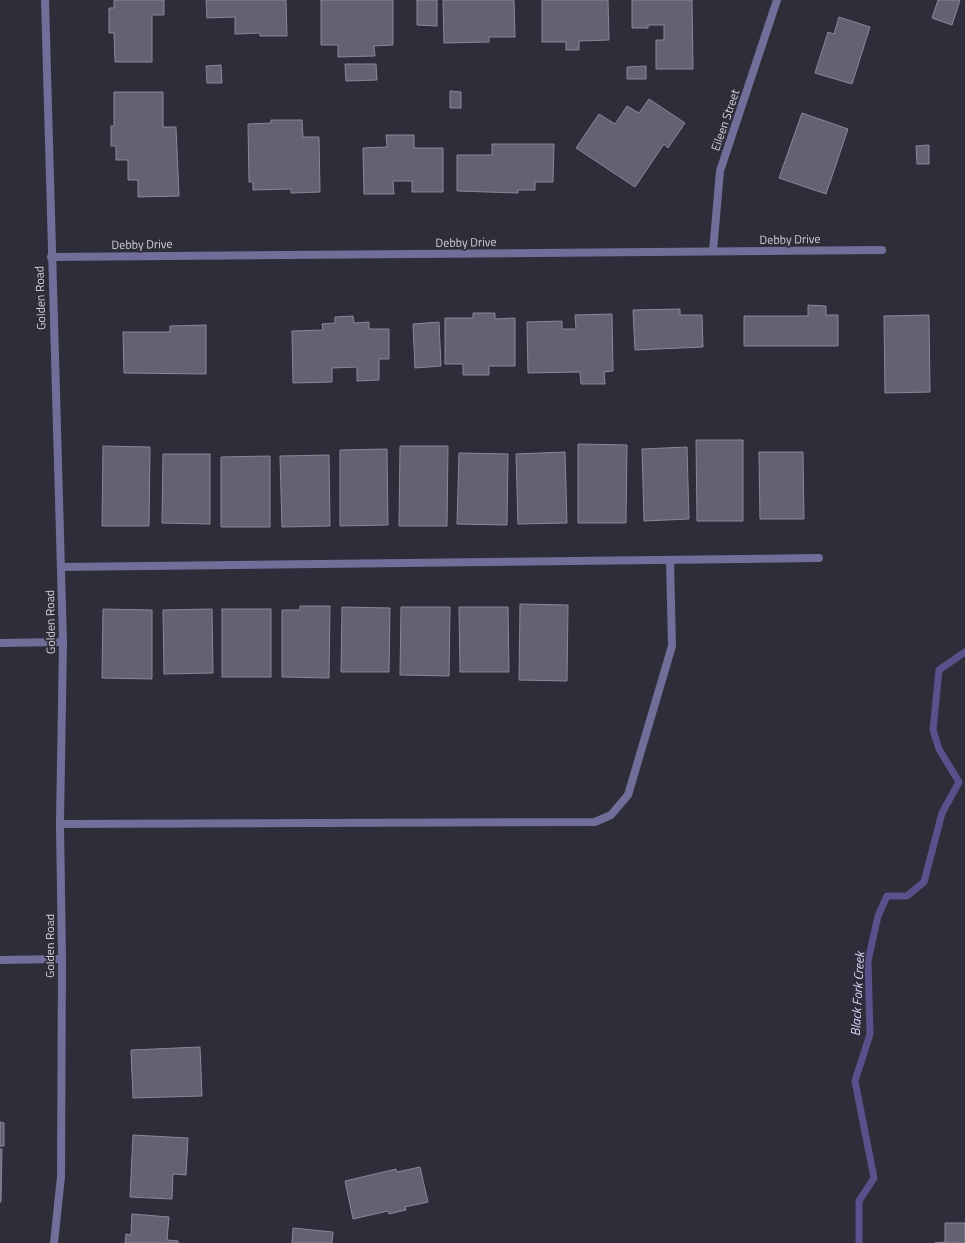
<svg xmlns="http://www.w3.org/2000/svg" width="965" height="1243" viewBox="0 0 965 1243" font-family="'Titillium Web',sans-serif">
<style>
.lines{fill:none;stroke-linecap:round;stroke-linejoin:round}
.stream{stroke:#58518b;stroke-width:7}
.building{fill:#636271;stroke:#898898}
.minor{stroke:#726e9a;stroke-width:8}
.tertiary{stroke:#726e9a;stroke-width:8}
.labels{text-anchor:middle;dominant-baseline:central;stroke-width:3.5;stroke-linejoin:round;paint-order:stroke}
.street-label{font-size:12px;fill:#d1d0d9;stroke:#2e2d3a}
.water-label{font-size:13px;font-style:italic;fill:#d5d3f6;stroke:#2e2d3a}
</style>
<rect width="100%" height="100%" fill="#2e2d3a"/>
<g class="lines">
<!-- stream -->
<path class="stream" d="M859,1243v-42l15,-23 -19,-97 15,-47 -2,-73 10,-45 9,-20h20l17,-14 18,-69 17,-31 -20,-33 -6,-19 6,-60 26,-18"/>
</g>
<!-- building -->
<g class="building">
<path d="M114,0h50v15h-12v47h-37l-1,-29h-5v-25h5z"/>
<path d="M206,0h80l1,36h-27v-3l-25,1v-17l-28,1z"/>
<path d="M321,0h72v45l-19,1 1,10 -37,1v-12h-17z"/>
<path d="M417,0h20v26l-20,-1z"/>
<path d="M443,0h71l1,37h-26v5l-45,1z"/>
<path d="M542,0h66l1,40 -30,1v9h-13v-8h-24z"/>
<path d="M632,0h60l1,69h-37v-29h8v-15h-16v3h-16z"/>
<path d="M938,0h22l-8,25 -20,-7z"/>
<path d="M839,17l31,10 -18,57 -37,-11 13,-41 6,2z"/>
<path d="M345,64h31l1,16 -31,1z"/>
<path d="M221,65l1,18h-15l-1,-17z"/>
<path d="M646,66v13h-19v-12z"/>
<path d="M450,91l11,1v16h-11z"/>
<path d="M114,92h49v35h13l3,69 -41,1v-17h-10v-20h-12v-14h-5v-20h3z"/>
<path d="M649,99l36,24 -17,25 -4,-4 -29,43 -59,-39 23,-34 16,10 12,-18 12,7z"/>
<path d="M802,113l46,16 -22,65 -47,-16z"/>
<path d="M271,120h31l1,17h16l1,55 -29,1v-4l-38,1v-8h-4l-1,-58 23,-1z"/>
<path d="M386,135h28v13h29v44h-31v-11h-19l1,13h-30l-1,-46 24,-1z"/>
<path d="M492,144h62l-1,38h-18v8h-17v3l-61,-2v-36h35z"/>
<path d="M929,145v19h-12l-1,-18z"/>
<path d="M808,305l18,1v9h12v31h-94v-30h64z"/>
<path d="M680,309v6h22l1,32 -68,3 -2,-40z"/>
<path d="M473,313h22v6l20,-1v48h-26v9h-26v-11h-18v-46h28z"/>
<path d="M612,314l1,57 -9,1 1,12h-24l-1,-12 -52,1 -1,-51 35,-1v8h14l-1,-14z"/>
<path d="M929,315l1,77 -45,1 -1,-77z"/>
<path d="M353,316l1,7 15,-1v7h20v30h-10v21l-22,1v-14l-25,1v14l-39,1 -1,-52 31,-1 -1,-6 13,-1v-6z"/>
<path d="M439,322l2,44 -26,2 -2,-44z"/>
<path d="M206,325v49l-82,-1 -1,-41h47v-6z"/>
<path d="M696,440h47v81h-46z"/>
<path d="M578,444l49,1 -1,78h-48z"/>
<path d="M103,446l47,1 -1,79h-47z"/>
<path d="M400,446h48l-1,80h-48z"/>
<path d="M687,447l2,72 -45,2 -2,-72z"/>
<path d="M387,449l1,76 -48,1v-76z"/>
<path d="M565,452l2,71 -49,1 -2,-70z"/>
<path d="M759,452h44l1,67h-44z"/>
<path d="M459,453l49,1 -1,71 -50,-1z"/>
<path d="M163,454h47v70l-48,-1z"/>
<path d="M329,455l1,71 -48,1 -2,-71z"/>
<path d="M270,456v71h-49v-70z"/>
<path d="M520,604l48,1 -1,76 -48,-1z"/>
<path d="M300,606h30l-1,72 -47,-1v-67h18z"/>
<path d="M342,607l48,1 -1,64h-48z"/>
<path d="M401,607h49l-1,69 -49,-1z"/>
<path d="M459,607h49l1,65h-49z"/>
<path d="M103,609l49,1v69l-50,-1z"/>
<path d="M212,609l1,64 -49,1 -1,-64z"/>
<rect x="222" y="609" width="49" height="68"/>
<path d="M200,1047l2,49 -69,2 -2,-48z"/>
<path d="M0,1122l4,1v23h-4z"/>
<path d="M133,1135l55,3 -2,37 -13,-1 -1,25 -42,-2z"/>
<path d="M0,1149h2l-1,53h-1z"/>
<path d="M420,1167l8,35 -23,5 1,3 -17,4 -1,-3 -35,8 -8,-38 51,-12 1,3z"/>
<path d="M132,1214l37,3 -2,23 11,1v2h-53l1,-9 5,1z"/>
<path d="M945,1223h20v20h-30l10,-1z"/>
<path d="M293,1228l40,4 -1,11h-40z"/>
</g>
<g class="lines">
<!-- minor -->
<g class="minor">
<path d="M713,251l7,-80 57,-171"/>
<path d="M51,257l831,-7"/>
<path d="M61,567l758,-9"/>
<path d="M0,643l63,-1"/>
<path d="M60,824l535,-2 16,-7 17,-20 44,-149 -2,-86"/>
<path d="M0,960l62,-1"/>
</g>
<!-- tertiary -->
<path class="tertiary" d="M45,0l18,642 -3,182 2,135 -1,218 -7,66"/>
</g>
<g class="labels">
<!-- street labels -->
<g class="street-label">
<text transform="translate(725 120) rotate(-71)">Eileen Street</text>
<text transform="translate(790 239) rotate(-1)">Debby Drive</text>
<text transform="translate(466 242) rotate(-1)">Debby Drive</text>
<text transform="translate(142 244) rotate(-1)">Debby Drive</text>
<text transform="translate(40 298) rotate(-92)">Golden Road</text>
<text transform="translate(50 622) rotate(-91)">Golden Road</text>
<text transform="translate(49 946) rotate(-90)">Golden Road</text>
</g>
<!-- water labels -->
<g class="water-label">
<text transform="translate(857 994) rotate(-87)">Black Fork Creek</text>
</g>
</g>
</svg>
